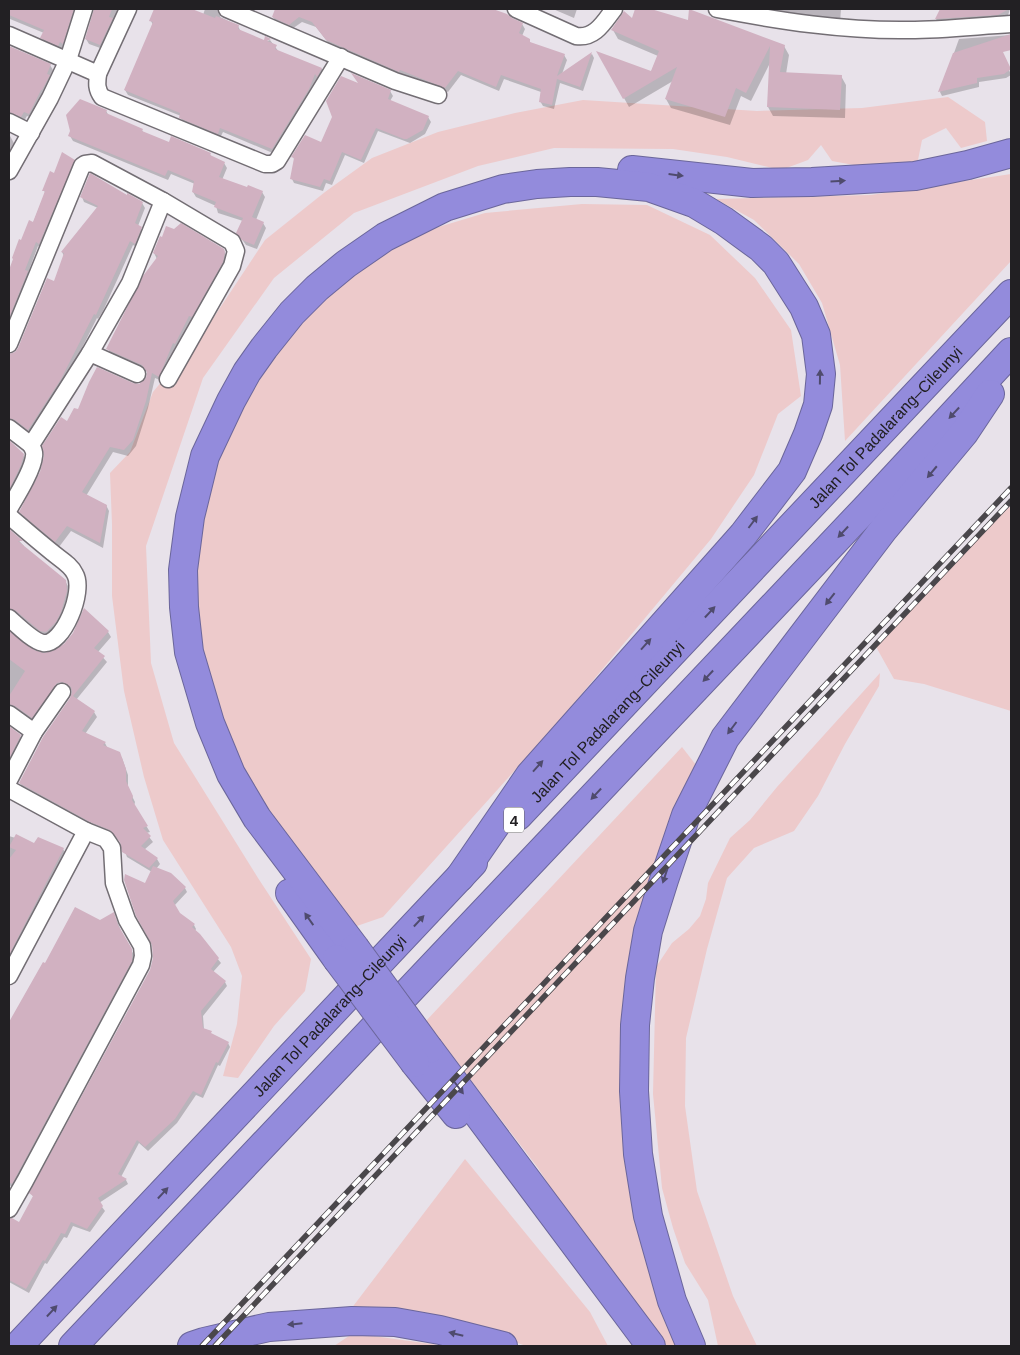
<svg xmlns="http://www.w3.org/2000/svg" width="1020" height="1355" viewBox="0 0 1020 1355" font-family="Helvetica,sans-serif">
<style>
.green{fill:#edcacb}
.shadow{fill:#0003}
.building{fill:#d1b1c1}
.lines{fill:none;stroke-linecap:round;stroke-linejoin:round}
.minor-casing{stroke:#736e74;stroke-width:19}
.motorway-casing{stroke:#6b669b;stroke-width:30}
.minor{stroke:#fff;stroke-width:16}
.motorway{stroke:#938bdc;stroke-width:28}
.rail-casing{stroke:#4a474b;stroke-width:5.5}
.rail{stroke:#fff;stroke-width:4;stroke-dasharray:11;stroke-linecap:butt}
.motorway-bridge-casing{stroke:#6b669b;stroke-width:30;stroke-linecap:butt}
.motorway-bridge{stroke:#938bdc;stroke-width:28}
.oneway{fill:#4f4b6d}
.labels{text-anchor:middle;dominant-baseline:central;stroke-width:4;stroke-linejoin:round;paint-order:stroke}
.shield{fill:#fff;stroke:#646365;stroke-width:1}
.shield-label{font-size:15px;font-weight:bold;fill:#222023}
.street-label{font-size:16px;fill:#222023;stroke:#fff}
</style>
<rect width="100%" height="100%" fill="#e8e2ea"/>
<!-- green -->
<g class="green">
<path d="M948,97l37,25 2,19 -26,7 -15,-20 -24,12 -4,20 -18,8h-30l-38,-7 -11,-16 -13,15 -27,10 -54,-13 -54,-8 -119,-1 -76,18 -124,47 -80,65 -71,100 -57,168 5,117 23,80 84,135 53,81 -6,32 -31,35 -36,52 -15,-2 14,-52 5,-48 -11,-29 -68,-107 -19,-63 -20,-86 -12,-95v-72l-2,-51 20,-21 23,-60 57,-69 55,-83 60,-48 47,-34 66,-26 77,-19 68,-13 174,11 105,-3z"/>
<path d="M1011,174v87l-166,180 -5,-76 -18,-62 -23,-39 -45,-44 -38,-21 155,-4z"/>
<path d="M582,204l65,1 63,30 45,43 36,52 10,66 -23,18 -24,61 -43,64 -151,181 -177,197 -29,10 -110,-144 -44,-118 -5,-65 5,-78 24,-83 54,-89 63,-69 71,-46 73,-22z"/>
<path d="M1011,505v206l-87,-27 -30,-5 -19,-34z"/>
<path d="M880,673l-1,13 -34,58 -27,52 -24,35 -40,17 -27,30 -20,71 -21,89 -1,68 12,85 36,105 24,50h-39l-10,-46 -23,-37 -12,-35 -11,-40 -9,-94 3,-127 16,-24 17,-14 11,-13 6,-17 2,-16 22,-45 20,-18 27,-33z"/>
<path d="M682,747l14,18 -72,314 57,267h-15l-98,-131 -30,-47 -112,-147z"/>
<path d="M465,1159l125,153 18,34h-82l-31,-11 -144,-26z"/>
<path d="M349,1336h24l73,10h-112z"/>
</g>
<!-- shadow -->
<g class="shadow">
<path d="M9,9h70l-14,39 -2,-1 -2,3 -16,-7 -3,-5 2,-5 -34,-14 -1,2z"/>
<path d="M94,9h29l-20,40 -14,-5 -3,-5 9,-27z"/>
<path d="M156,9h32l15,6 2,-6h17l-2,8 18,9 3,6 24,10 5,-2 9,12 43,17 2,5 -4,7 -2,-3 -6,17 -37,59 -52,-22 -3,6 -37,-15 -2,-7 -53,-21 -3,-5 28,-65 -2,-4z"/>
<path d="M276,9h185l5,2 1,-2h11l44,15 3,5 -3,7 7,4 2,4 33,11 3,5 -5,14 30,-20 2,4 -11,33 -23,-8 -6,26 -11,-3 -3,-5 1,-9 -37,-13 -5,12 -38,-16 -13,17 -45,-18 -2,2 -71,-31 -14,-18 -14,-5 -10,7 -16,-7 -3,-5z"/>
<path d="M553,9h24l-3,9z"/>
<path d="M637,9h10l42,13 95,24 5,9 -3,19 55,2 5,9 -1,33 -72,-2 -5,-9 2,-44 -19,38 -10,-5 -11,29 -59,-17 -5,-9 7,-18 -44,26 -30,-54 52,19 7,-16 -40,-17 -5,-9 20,-10z"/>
<path d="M764,9h77l-1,14 -58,-8z"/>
<path d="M941,9h69l-4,13 -66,4 -4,-7z"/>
<path d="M1011,35v15l-10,-1 10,26 -5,3 -27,4v5l-37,9 -2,-4 19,-53z"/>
<path d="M9,47l41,18 3,5 -3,7 2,4 -20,37 -5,-2 -3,5 -15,-3z"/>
<path d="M361,85l29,6 3,5 -3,5 38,16 3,5 -6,12 -15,9 -32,-12 -14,32 -19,-8 -13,30 -6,-2 -3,8 -29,-8 -2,-4 3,-18 -2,-4 29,-13z"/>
<path d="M106,111l3,5 33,14 2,4 25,10 41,10 2,4 12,5 3,5 -5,12 40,12 3,5 -9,23 7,3 3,5 -9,21 -11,-4 -5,-7 2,-17 -25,-8 -2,-7 -20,-9 -3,-5 2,-8 -24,-10 -3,6 -95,-39 -3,-5z"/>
<path d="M9,134l7,13 -7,10z"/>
<path d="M74,161l2,5 -34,82 -4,-2 -10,27 2,4 -17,40 -4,-2v-43l11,-31 2,1 11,-19 12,-30 -1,-3z"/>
<path d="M82,197h45l15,6 3,5 -7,18 6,6 -6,16 -5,-3 -30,66 -5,8 -1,-1 -33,66 -32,50 -18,-11h-5v-55l6,3 39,-88 10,-27 -2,-4 36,-44 -14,-6z"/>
<path d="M223,250l5,9 -50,90 -2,-1 -14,33 -7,-3 -7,30 -12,38 -8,10 -15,-4 -27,44 20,9 3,6 -6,37 -32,-17 -12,16 -35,-30 -3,-6 47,-89 11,-12 54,-26 6,1 8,-6 1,-6 -2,-2 -35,-16 -3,-6 49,-90 -3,-6z"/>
<path d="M9,442l14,13 3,5 -17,38z"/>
<path d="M9,530l15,16h-2l43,35 3,5 -1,21 -4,10 -14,20 -5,-2 -29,-22h-6z"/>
<path d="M84,610l24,22 3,5 -13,15 9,10 -31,38 18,12 3,5 -12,17 20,9 3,6 14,9 6,17v13l7,14 -1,4 16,26 -4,1 7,9 -9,8 13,9 3,5 -4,5 29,19 2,4 -13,14 5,8 15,11 2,4 -1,2 26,32 -8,9 12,10 2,4 -24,30 1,14 24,13 2,4 -10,19 -2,-1 -15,33 -7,-3 -19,28 -29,28 -9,-8 -18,34 5,3 2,4 -29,19 6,8 -15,21 -17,-6 -6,12 -3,-1 -17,27 -2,-1 -16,30 -20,-11v-59l1,-3 9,4 15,-26 -3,-5 121,-225 2,-13 -9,-70 7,-13 -25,-15 -5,-13 -8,-9 -20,-8 -71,-39 -3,-5 52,-85v-8l-11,-3 -26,35 -21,-13h-5v-76l31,21 13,-2 14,-9 8,-11z"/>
<path d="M9,727l11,9 3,5 -14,28z"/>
<path d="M9,836l26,8 28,5 3,5 -57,110z"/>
<path d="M116,919l5,12 13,24v12l-119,221 -6,-3v-161l36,-59 55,-43z"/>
</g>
<!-- building -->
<g class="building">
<path d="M9,9h65l-11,35 -3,-2 -2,4 -18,-8 4,-8 -35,-15z"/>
<path d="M94,9h18l-3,8 4,1 -13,27 -15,-6z"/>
<path d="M154,9h38l23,9 1,-2 23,9 -1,4 26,11 1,-4 6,3 -4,2 10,4 -2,4 47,19 -5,9 -2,-3 -6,15 -37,60 -52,-21 -2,6 -39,-16 1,-5 -56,-23 29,-68 -4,-1z"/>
<path d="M275,9h218l14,5 5,4 11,5 -4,10 11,6v3l35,12 -8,22 35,-24 -12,35 -23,-8 -5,26 -13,-3 2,-13 -40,-14 -5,12 -38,-16 -13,17 -45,-18 -1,2 -73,-32 -14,-18 -13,-5 -10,8 -17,-8z"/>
<path d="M635,9h16l37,11 1,-11 96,36 -5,27 62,3 -2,35 -73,-3 3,-61 -24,47 -10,-5 -11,29 -60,-18 12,-32 -54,32 -27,-48 55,20 8,-20 -48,-21 13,-19 8,7z"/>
<path d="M940,9h69l-11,6 -63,4z"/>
<path d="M1011,34v16l-8,2 8,17 -7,5 -27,4v5l-39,9 15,-39z"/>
<path d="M9,46l42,18 -4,10 3,1 -8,15h-1l-12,24 -5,-2 -3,5 -12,-5z"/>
<path d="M351,73l40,17 -3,9 41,17 -6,14 -16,9h-3l-28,-11 -15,32 -19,-8 -12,29 -6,-2 -4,8 -30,-8 4,-21 -3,-1 14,-22 16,7 11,-25 -6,-16 15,-25 17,7z"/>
<path d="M80,99l27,11 -1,3 37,16 -1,2 27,11 2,-6 40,17 -1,2 15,7 -6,15 28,10 1,-2 15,6 -11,26 12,5 -10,23 -12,-5 -6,-7 7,-15 -29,-11 2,-5 -24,-10 2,-11 -26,-11 -3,6 -97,-40 2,-5 -4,-16z"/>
<path d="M62,152l13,8 -36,84 -3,-2 -11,28 3,1 -19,47v-48l4,-11 -1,-1 7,-19 2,1 8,-20 4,2 12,-31h-3l8,-20 4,2z"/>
<path d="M90,173l37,22v-2l16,9 -8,21 7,4 -7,17 -5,-3 -30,65 -4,9 -2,-1 -33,65 -33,51 -13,-10 -6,-2v-64l6,-2 3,-4 29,-70 7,3 10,-28 -3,-1 37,-46 -18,-9z"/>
<path d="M181,223l43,26 1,3 -2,10 -31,55 -3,-1 -14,28 -2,-1 -14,34 -7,-4 -6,28 -13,39 -9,10 -14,-3 -28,45 25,13 -7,38 -33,-17 -12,16 -36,-30 21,-40 4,-16 -2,-10 19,-29 6,4 7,-13 4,1 11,-27 8,-15 36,16 6,1 7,-6 1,-6 -5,-7 -36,-16 37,-73 15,-20 -5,-3 7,-17 2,1 4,-11 8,3z"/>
<path d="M9,440l15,14 -3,11 -12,25z"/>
<path d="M9,529l14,12h-5l48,39 1,11 -6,21 -5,10 -10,10 -6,-1 -24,-20 -7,-3z"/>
<path d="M84,608l25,23 -15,17 11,8 -32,40 22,15 -13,20 24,11 -3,3 17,7 6,17v12l7,15 -1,4 16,26 -5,2 8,8 -10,10 17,12 -9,10 -27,-16 -2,-10 -10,-12 -20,-8 -71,-39 24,-46 27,-39 2,-6 -1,-5 -4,-3 -5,-2 -5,1 -25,35 -17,-12 -6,-2v-8l16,-25 -16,-12v-28l25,19 10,3 8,-2 12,-7 9,-11z"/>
<path d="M9,726l12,9 -12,24z"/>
<path d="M16,834l18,9 4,-6 26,11 -55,107v-96l7,-9 -7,-3z"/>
<path d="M153,866l18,7 15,14 -13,14 7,12 15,11 -3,3 8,7 19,24 -8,11 15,12 -25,30 2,17 9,3 -1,2 18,9 -11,21 -2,-1 -15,33 -8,-4 -18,28 -30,28 -8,-7 -19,34 9,5 -29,19 5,8 -16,23 -16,-7 -6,12 -4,-1 -16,28 -2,-1 -17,29 -17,-9v-61l3,-1 7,4 14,-26 -4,-3 121,-223 3,-12 -1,-13 -16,-29 -12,-36 1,-6 20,9z"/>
<path d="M75,907l25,13 14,-8 4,13 14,24v12l-120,223 -3,-2v-160l34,-60 2,1z"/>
</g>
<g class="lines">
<defs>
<g id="minor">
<path d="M128,9l-30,65c-1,9 -2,15 4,23l163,67h7l5,-3 64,-104"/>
<path d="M227,9l168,72 43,14"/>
<path d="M516,9l60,27c19,3 28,-14 38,-27"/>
<path d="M717,9c63,12 127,22 192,21 34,0 68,-4 102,-6"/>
<path d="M9,35l89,39"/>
<path d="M9,122l22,11"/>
<path d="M9,171l41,-73 18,-38 16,-51"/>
<path d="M9,344l73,-178 3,-2 7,-1 71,38 69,41 4,9 -4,15 -64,113"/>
<path d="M90,353l47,21"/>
<path d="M9,428l22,17"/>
<path d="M9,509c7,-12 24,-39 25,-53 1,-4 -1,-7 -3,-11l59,-92 40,-70 33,-82"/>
<path d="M9,516c14,12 29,25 44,37 7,6 18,12 22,21 10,17 -12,72 -32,69 -10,-2 -26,-18 -34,-25"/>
<path d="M9,714l25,18"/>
<path d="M9,780l25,-48 28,-40"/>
<path d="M9,789l77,42 20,8 6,9 2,35 13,37 15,26 1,10 -2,9 -116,216 -16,28"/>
<path d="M9,976l77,-145"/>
</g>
<g id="motorway">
<path d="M632,170l120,13 60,-1 103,-6 53,-11 43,-12"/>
<path id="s1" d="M518,816l493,-522"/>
<path d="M290,893l47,66"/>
<path d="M355,948l-98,-130 -26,-44 -21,-51 -21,-71 -5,-45 -1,-37 7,-53 15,-61 26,-55 16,-29 17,-24 28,-35 25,-25 29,-24 39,-27 60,-30 58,-18 34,-5 33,-2h27l52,5 45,16 30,18 37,27 15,15 28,44 12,28 5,39 -3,31 -10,29 -16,37 -49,64 -213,240 -70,102"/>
<path d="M429,1049l222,297"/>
<path d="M415,1063l41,51"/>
<path id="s2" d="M18,1346l455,-483"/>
<path d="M73,1346l795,-840 143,-154"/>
<path d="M192,1346l12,-4 65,-15 83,-6 43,1 45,8 63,16"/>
<path d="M691,1346l-19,-45 -24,-85 -10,-62 -4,-63 1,-66 5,-47 8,-47 16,-51 22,-65 39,-77 158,-208 81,-97 26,-39"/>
</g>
</defs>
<!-- minor casing -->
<use href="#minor" class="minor-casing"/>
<!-- motorway casing -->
<use href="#motorway" class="motorway-casing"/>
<!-- minor -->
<use href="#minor" class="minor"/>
<!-- motorway -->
<use href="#motorway" class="motorway"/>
<defs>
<g id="rail">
<path d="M202,1346l809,-858"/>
<path d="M215,1346l796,-845"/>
</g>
</defs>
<!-- rail casing -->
<use href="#rail" class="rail-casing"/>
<!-- rail -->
<use href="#rail" class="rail"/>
<defs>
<g id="motorway-bridge">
<path d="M355,948l74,101"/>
<path d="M337,959l78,104"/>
</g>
</defs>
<!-- motorway-bridge casing -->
<use href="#motorway-bridge" class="motorway-bridge-casing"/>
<!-- motorway-bridge -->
<use href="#motorway-bridge" class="motorway-bridge"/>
</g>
<!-- one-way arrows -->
<defs><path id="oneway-solid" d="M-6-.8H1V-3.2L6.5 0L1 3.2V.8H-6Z" transform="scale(1.25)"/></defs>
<g class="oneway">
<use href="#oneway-solid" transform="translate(676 175) rotate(7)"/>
<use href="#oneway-solid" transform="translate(838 181) rotate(-3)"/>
<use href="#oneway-solid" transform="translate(820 377) rotate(-89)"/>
<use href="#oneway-solid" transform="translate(954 413) rotate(133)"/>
<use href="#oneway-solid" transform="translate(932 472) rotate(130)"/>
<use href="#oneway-solid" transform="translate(753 522) rotate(-53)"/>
<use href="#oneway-solid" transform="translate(843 532) rotate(133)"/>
<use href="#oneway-solid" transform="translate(830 599) rotate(128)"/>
<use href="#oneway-solid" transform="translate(710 612) rotate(-47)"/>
<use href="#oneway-solid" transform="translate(646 644) rotate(-48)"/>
<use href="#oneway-solid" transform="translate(708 676) rotate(133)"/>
<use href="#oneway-solid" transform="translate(732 728) rotate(127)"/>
<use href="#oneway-solid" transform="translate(538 766) rotate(-48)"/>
<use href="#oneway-solid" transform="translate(596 794) rotate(133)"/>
<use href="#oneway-solid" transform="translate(665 876) rotate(108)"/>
<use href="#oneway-solid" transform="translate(309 919) rotate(-125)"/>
<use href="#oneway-solid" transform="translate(419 921) rotate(-47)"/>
<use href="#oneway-solid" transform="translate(459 1088) rotate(53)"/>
<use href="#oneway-solid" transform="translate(163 1193) rotate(-47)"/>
<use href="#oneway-solid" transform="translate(52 1311) rotate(-47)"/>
<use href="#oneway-solid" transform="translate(295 1324) rotate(174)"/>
<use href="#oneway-solid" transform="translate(456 1334) rotate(-166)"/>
</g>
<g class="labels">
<!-- shield labels -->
<rect class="shield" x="504" y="807.5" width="20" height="25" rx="4"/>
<g class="shield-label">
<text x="514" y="820">4</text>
</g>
<!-- street labels -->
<g class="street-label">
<text stroke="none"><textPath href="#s1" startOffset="535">Jalan Tol Padalarang–Cileunyi</textPath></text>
<text stroke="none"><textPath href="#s1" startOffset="130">Jalan Tol Padalarang–Cileunyi</textPath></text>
<text stroke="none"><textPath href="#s2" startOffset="454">Jalan Tol Padalarang–Cileunyi</textPath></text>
</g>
</g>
<!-- border -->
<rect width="1020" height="1355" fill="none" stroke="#222023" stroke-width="20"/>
</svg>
